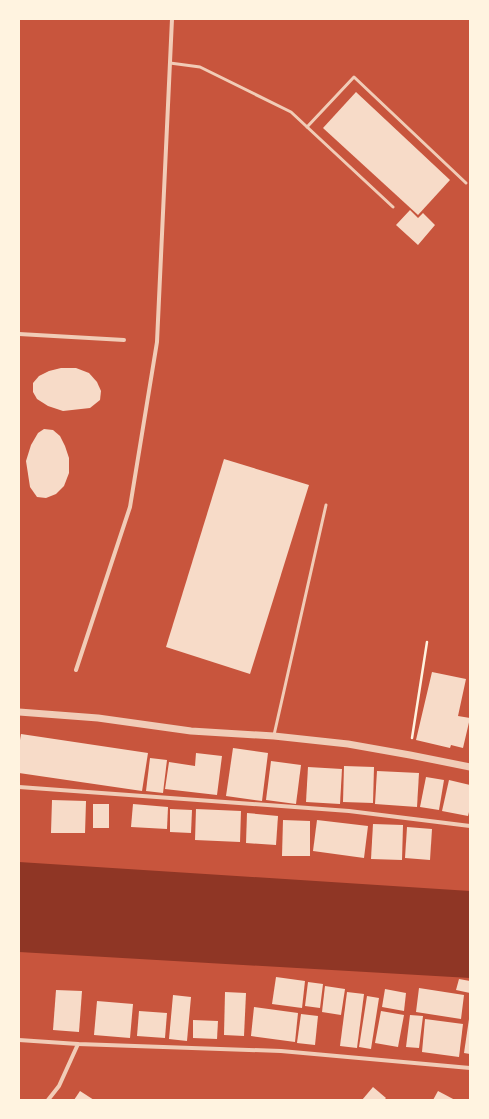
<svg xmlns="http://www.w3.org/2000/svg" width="489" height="1119" viewBox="0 0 489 1119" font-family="Figtree,sans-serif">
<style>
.water{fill:#8f3625}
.building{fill:#f7dbc8}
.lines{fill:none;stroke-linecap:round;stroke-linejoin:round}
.path{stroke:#fff3e0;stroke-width:2.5}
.service{stroke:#f1ccb7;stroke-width:3}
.minor{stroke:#f1ccb7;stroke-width:4}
.tertiary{stroke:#f1ccb7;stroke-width:7}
</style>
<rect width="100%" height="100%" fill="#c8553d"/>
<!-- water -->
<path class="water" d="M19,862l451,29v87l-451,-26z"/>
<!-- building -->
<g class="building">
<path d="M356,92l94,88 -32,35 -95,-87z"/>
<path d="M410,210l8,8 5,-5 12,12 -17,20 -22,-20z"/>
<path d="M61,368h15l13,5 8,9 4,9 -1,9 -10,8 -27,3 -15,-5 -11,-7 -4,-7v-9l6,-7 10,-5z"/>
<path d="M44,429l9,1 7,6 5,10 4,12v15l-5,13 -8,8 -10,4 -9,-1 -7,-10 -4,-26 5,-16 7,-12z"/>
<path d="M224,459l85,26 -59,189 -84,-27z"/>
<path d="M432,672l34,7 -8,37 12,2 -7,30 -12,-3 -1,3 -34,-8z"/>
<path d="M21,734l127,19 -6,38 -123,-18v-27z"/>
<path d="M233,748l35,5 -6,48 -36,-5z"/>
<path d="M196,753l26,3 -5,39 -52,-6 4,-27 26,4z"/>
<path d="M150,758l17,2 -4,33 -17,-2z"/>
<path d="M271,761l30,4 -5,39 -30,-4z"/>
<path d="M344,766l30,1 -1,36 -30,-1z"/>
<path d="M308,767l34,2 -2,35 -34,-2z"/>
<path d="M377,771l42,2 -2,34 -42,-3z"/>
<path d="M426,777l18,3 -5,30 -19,-3z"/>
<path d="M449,780l21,5v23l-2,8 -26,-5z"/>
<path d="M52,800l34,1 -1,32h-34z"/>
<rect x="93" y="804" width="16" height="24"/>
<path d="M133,804l35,3 -1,22 -36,-2z"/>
<path d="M170,809l22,1 -1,23 -21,-1z"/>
<path d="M196,809l45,2 -1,31 -45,-2z"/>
<path d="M247,813l31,3 -2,29 -30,-2z"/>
<path d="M283,820l27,1v35h-28z"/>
<path d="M317,820l51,6 -4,32 -51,-7z"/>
<path d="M373,824l30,1 -1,35 -31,-1z"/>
<path d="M407,827l25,2 -2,31 -25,-2z"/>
<path d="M276,977l29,4 -3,27 -30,-4z"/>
<path d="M459,979l11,2v12l-14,-3z"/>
<path d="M308,982l15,2 -3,24 -15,-2z"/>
<path d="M325,986l20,3 -4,26 -19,-3z"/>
<path d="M419,988l45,7 -3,24 -45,-7z"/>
<path d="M385,989l21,4 -2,18 -22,-4z"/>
<path d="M56,990l26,1 -3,41 -26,-2z"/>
<path d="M225,992l21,1 -2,43 -20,-1z"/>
<path d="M347,992l17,2 -7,54 -17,-2z"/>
<path d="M173,995l18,2 -4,44 -18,-2z"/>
<path d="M367,996l12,2 -8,51 -12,-2z"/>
<path d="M97,1001l36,3 -3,34 -36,-3z"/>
<path d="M254,1007l44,6 -3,29 -44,-6z"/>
<path d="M139,1011l28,2 -2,25 -28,-2z"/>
<path d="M381,1011l23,4 -6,32 -23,-4z"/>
<path d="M301,1014l17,2 -3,29 -18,-2z"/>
<path d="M410,1015l13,1 -4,32 -13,-1z"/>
<path d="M425,1019l38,5 -4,33 -37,-5z"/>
<path d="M469,1019h1v35l-6,-1z"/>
<path d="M193,1020l25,1 -1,18 -24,-1z"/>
<path d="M373,1087l13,11 -2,2h-22z"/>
<path d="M80,1091l14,9h-20z"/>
<path d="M438,1091l17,9h-22z"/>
</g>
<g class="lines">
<!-- path -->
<path class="path" d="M412,738l15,-96"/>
<!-- service -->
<g class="service">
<path d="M170,63l30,4 91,45 102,95"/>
<path d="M307,127l47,-50 112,106"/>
<path d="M274,735l52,-230"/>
</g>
<!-- minor -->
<g class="minor">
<path d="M19,334l105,6"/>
<path d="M76,670l54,-163 27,-165 15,-323"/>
<path d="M19,787l330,24 121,15"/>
<path d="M19,1040l59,4 203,7 189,17"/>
<path d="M48,1100l11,-14 19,-42"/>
</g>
<!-- tertiary -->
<path class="tertiary" d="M19,712l79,6 93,13 83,5 74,8 62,11 60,12"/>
</g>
<!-- border -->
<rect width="489" height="1119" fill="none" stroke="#fff3e0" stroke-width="40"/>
</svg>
